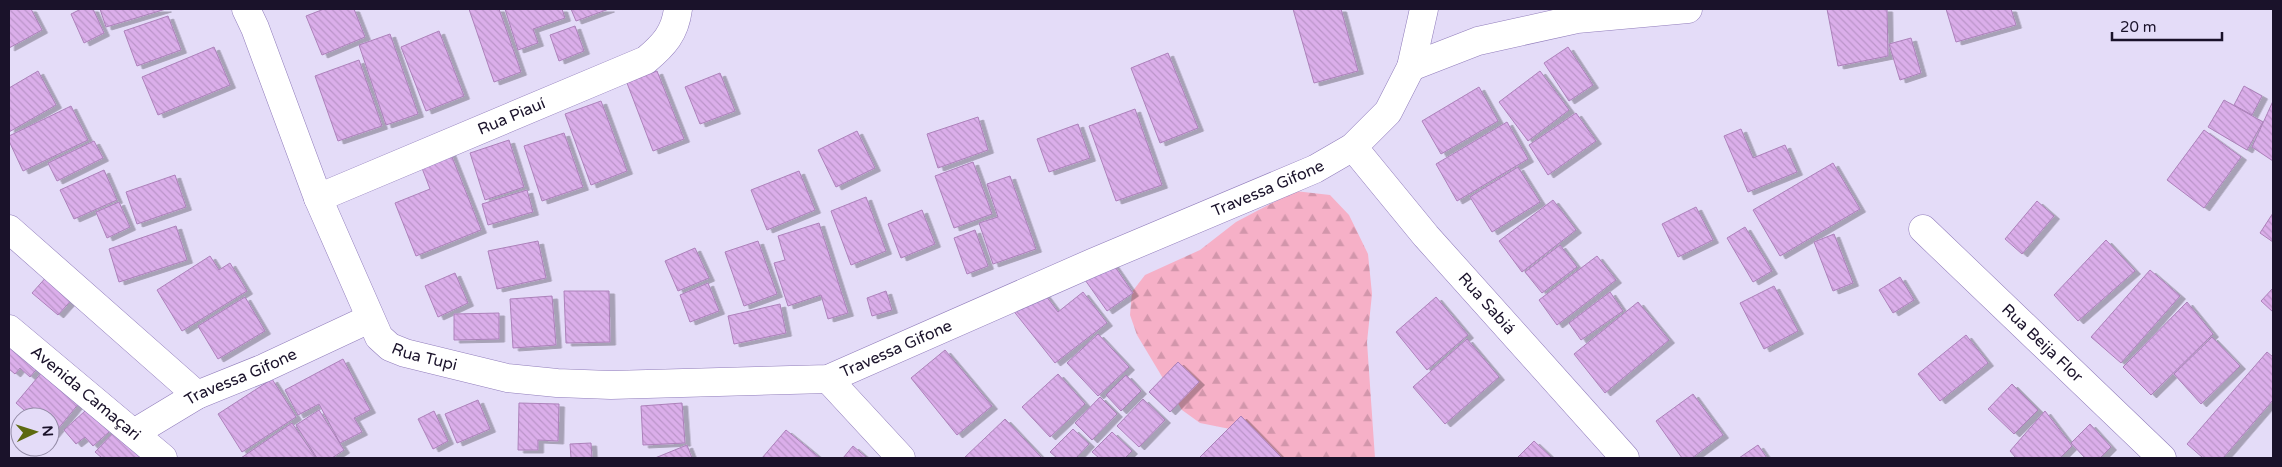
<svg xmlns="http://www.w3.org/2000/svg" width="2282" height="467" viewBox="0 0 2282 467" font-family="'Varela Round',sans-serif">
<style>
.forest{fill:url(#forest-firs)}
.building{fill:url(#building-back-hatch);stroke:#ac81ba;filter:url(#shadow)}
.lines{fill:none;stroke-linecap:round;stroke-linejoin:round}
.minor-casing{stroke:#907cbb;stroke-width:29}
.minor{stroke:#fff;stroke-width:28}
.labels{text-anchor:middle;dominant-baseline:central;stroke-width:4;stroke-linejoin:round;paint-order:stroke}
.street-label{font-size:16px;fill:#1a122a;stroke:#e4dcf8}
</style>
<defs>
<pattern id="forest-firs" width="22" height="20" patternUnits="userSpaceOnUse" patternTransform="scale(1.25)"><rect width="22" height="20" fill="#f6b0c7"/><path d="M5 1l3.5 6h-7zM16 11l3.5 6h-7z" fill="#d296ab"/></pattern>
<pattern id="building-back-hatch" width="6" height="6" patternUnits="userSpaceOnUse" patternTransform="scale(1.25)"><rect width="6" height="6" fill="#dbaeea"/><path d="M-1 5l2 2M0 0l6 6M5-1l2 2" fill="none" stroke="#bb95c9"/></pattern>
<filter id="shadow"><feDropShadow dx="5.5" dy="3" stdDeviation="0" flood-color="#0004"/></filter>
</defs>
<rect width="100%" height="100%" fill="#e4dcf8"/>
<!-- forest -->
<path class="forest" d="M1295,191l35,4 19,20 19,39 4,40 -5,48 8,116h-127v-8l-8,-19 -40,-8 -18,-13 -45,-75 -7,-20 2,-23 13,-17 55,-25 36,-28z"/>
<!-- building -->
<g class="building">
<path d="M9,9h22l11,21 -33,18z"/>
<path d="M81,9h12l11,24 -20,10 -13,-29z"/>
<path d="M100,9h66l-60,18z"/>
<path d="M324,9h30l11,28 -43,18 -16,-39z"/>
<path d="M469,9h30l22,63 -27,10z"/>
<path d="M505,9h57l3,9 -32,11 5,14 -20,7z"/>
<path d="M571,9h38l-33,12z"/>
<path d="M1293,9h48l17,62 -44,12z"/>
<path d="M1827,9h60l1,47 -50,10z"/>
<path d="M1946,9h65l5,16 -60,17z"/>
<path d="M168,16l13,34 -44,16 -13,-35z"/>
<path d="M575,26l9,25 -25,10 -9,-26z"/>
<path d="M439,31l25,65 -38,15 -25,-64z"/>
<path d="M390,34l28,80 -32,11 -27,-80z"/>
<path d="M1911,38l10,35 -21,7 -11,-36z"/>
<path d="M214,47l16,38 -72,30 -16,-38z"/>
<path d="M1568,47l25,38 -24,16 -25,-38z"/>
<path d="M1168,53l30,75 -38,15 -29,-75z"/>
<path d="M359,60l23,66 -44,15 -23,-65z"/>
<path d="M38,71l18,34 -47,27v-44z"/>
<path d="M657,71l27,68 -31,12 -26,-68z"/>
<path d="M1540,71l29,39 -41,31 -29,-39z"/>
<path d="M720,73l15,38 -35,13 -15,-37z"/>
<path d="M2244,86l18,10 -10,19 -18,-10z"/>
<path d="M1479,87l19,34 -57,33 -19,-33z"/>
<path d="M2224,100l39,22 -16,28 -39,-23z"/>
<path d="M601,101l26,70 -36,14 -26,-71z"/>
<path d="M2273,101v60l-21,-14z"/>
<path d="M71,106l17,34 -65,31 -14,-30v-5z"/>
<path d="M1135,109l27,76 -46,16 -27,-75z"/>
<path d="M1576,113l20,28 -48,34 -19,-30z"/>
<path d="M978,117l10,33 -50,18 -11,-34z"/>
<path d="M1507,122l21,37 -71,42 -21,-37z"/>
<path d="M1078,124l12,34 -41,14 -12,-33z"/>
<path d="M1741,129l12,29 32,-13 12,27 -49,20 -24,-56z"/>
<path d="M2204,130l37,27 -37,51 -37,-28z"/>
<path d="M857,131l18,37 -39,19 -18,-37z"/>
<path d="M564,133l19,54 -41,14 -18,-55z"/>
<path d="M509,140l15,47 -39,13 -15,-47z"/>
<path d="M94,141l9,17 -46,23 -9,-18z"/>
<path d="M450,152l31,78 -65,26 -21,-53 35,-14 -10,-26z"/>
<path d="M973,162l19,52 -38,14 -19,-52z"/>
<path d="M1833,163l27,46 -80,47 -27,-46z"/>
<path d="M1518,167l22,35 -48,30 -22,-35z"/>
<path d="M104,170l13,30 -43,19 -14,-29z"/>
<path d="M799,171l16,39 -48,20 -16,-40z"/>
<path d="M175,175l11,32 -49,17 -11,-32z"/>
<path d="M1010,176l26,73 -43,15 -14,-41 19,-6 -11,-33z"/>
<path d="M527,190l6,22 -45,13 -6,-21z"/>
<path d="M866,197l20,54 -35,14 -20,-54z"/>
<path d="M1553,200l23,30 -54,42 -23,-31z"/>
<path d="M2037,201l17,15 -32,38 -17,-15z"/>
<path d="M119,202l11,25 -23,11 -11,-26z"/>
<path d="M1696,207l17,33 -35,17 -16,-33z"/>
<path d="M922,210l13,34 -34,14 -13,-34z"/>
<path d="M2273,213v29l-13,-9z"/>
<path d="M819,223l29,90 -20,6 -7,-24 -33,11 -14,-43 11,-3 -7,-24z"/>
<path d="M176,226l11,34 -68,22 -10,-33z"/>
<path d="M1745,227l27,44 -19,11 -26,-44z"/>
<path d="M975,230l13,36 -21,8 -13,-36z"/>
<path d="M1834,234l19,49 -20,8 -19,-49z"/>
<path d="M2106,240l29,31 -57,50 -24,-26z"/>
<path d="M538,241l8,37 -49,11 -9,-38z"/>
<path d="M758,241l19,53 -33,12 -19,-54z"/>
<path d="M1560,245l17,22 -35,26 -17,-21z"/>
<path d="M695,248l14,30 -31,13 -13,-30z"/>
<path d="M210,256l9,14 11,-7 17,28 -65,40 -25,-41z"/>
<path d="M1597,256l19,24 -59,45 -18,-25z"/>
<path d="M1109,258l24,35 -26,18 -24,-34z"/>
<path d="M2150,270l30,26 -59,67 -30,-26z"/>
<path d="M455,273l13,30 -30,14 -13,-31z"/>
<path d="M49,274l26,22 -17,19 -26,-22z"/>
<path d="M1900,277l14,23 -21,13 -14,-23z"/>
<path d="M708,283l11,28 -29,11 -10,-27z"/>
<path d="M1774,286l24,45 -34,18 -24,-46z"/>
<path d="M1040,288l18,24 25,-20 24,31 -52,40 -43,-54z"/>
<path d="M2273,288v24l-12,-11z"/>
<path d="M564,291h45l1,51 -44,1z"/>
<path d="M886,291l6,19 -20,6 -5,-18z"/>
<path d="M1610,292l13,19 -42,29 -12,-17z"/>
<path d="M552,296l4,49 -43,3 -3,-49z"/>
<path d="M245,297l20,34 -47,28 -20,-33z"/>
<path d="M1436,297l32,38 -41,35 -31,-38z"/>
<path d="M1638,302l31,38 -64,53 -31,-39z"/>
<path d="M2187,302l26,32 -62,61 -28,-28z"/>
<path d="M780,304l6,29 -52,11 -6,-28z"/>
<path d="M499,313v26l-45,1v-26z"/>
<path d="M1098,334l31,33 -31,29 -31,-33z"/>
<path d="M1966,335l22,28 -48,38 -22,-27z"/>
<path d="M2212,337l28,29 -39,38 -27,-30z"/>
<path d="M1467,339l32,38 -54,47 -32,-37z"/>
<path d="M9,341l35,19 -14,17 -10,-9 -5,6 -6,-5z"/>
<path d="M945,350l47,56 -35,29 -46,-57z"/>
<path d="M2267,352l6,5v43l-50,58h-20l-16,-14z"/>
<path d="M343,359l27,51 -16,8 8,14 -22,11 -21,-39 -21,11 -13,-25z"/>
<path d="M1178,362l21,20 -29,30 -21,-20z"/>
<path d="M43,371l37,31 -27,33 -3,-3v-15h-18l-16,-14z"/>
<path d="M1058,374l27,30 -35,33 -28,-30z"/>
<path d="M1126,375l15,16 -20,20 -15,-16z"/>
<path d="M272,379l24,38 -54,35 -24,-38z"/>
<path d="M2012,384l26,26 -24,24 -26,-25z"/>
<path d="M1693,394l30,41 -31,23h-10l-26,-37z"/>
<path d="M1100,397l17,17 -25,26 -17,-17z"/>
<path d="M1143,399l22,21 -26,27 -22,-21z"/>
<path d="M478,400l12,29 -33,14 -12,-29z"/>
<path d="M95,402l22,23 -24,21 -8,-9 -9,7 -12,-14z"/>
<path d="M519,403l40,1 -1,37 -20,-1v10h-20z"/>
<path d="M682,403l3,40 -42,2 -2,-39z"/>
<path d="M319,410l25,40 -12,8h-15l-21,-33z"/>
<path d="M434,411l14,30 -15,8 -15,-30z"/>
<path d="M2045,411l27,35 -12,12h-44l-6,-7z"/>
<path d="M1241,416l40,41 -2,1h-80z"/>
<path d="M1005,419l37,39h-78z"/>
<path d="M292,423l24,35h-75z"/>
<path d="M2090,424l21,23 -11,11h-15l-14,-15z"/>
<path d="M120,426l33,32h-51l-7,-6z"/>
<path d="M1073,429l16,15 -13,14h-19l-7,-6z"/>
<path d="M786,430l34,28h-58z"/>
<path d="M1112,432l20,19 -7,7h-26l-7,-6z"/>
<path d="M1534,441l18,17h-35z"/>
<path d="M591,443l1,15h-21l-1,-14z"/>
<path d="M687,445l5,13h-37z"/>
<path d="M1758,445l9,13h-28z"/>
<path d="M853,446l14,12h-24z"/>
</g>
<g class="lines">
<defs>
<g id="minor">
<path id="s1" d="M246,9l9,19 63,170 61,139 11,10 15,6 102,25 50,5 54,2 217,-6 266,-117 221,-93 38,-22 35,-35 23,-45 13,-58"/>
<path d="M1411,67l67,-26 99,-22 111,-10"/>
<path id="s2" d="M1353,147l73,89 199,222"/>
<path id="s3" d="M318,198l328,-138c18,-15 29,-27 32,-51"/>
<path d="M9,229l188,166"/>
<path id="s4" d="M1923,229l239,229"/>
<path id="s5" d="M9,329l154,129"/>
<path d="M828,379l73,79"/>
<path id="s6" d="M134,433l63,-38 67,-27 105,-49"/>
</g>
</defs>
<!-- minor casing -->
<use href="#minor" class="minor-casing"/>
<!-- minor -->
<use href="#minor" class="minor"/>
</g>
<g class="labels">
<!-- street labels -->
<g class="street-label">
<text stroke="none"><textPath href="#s3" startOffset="210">Rua Piauí</textPath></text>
<text stroke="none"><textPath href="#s1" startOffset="1291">Travessa Gifone</textPath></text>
<text stroke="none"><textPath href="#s2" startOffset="206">Rua Sabiá</textPath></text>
<text stroke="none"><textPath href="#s4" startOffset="165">Rua Beija Flor</textPath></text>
<text stroke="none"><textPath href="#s1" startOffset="886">Travessa Gifone</textPath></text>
<text stroke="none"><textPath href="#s1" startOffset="405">Rua Tupi</textPath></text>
<text stroke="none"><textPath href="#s6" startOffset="121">Travessa Gifone</textPath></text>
<text stroke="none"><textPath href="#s5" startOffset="100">Avenida Camaçari</textPath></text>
</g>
</g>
<!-- border -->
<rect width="2282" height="467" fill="none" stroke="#1a122a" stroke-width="20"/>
<!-- north arrow -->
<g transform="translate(35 432) rotate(86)"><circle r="24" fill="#e4dcf8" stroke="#938ba6"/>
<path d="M0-4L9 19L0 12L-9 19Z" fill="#5d6910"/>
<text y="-8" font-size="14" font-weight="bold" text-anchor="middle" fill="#1a122a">N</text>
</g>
<!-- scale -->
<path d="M2112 32v8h110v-8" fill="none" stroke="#1a122a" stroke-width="2.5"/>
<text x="2120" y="32" font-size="15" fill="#1a122a" stroke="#e4dcf8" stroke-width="4" paint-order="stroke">20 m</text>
</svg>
